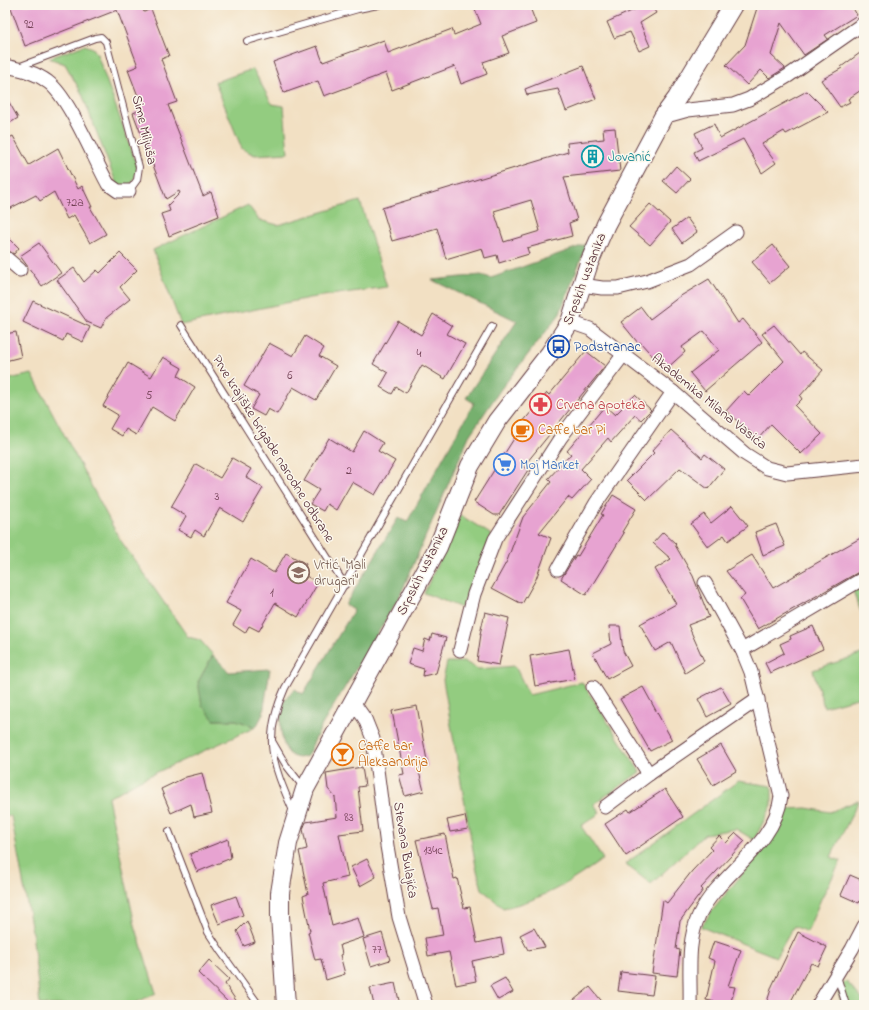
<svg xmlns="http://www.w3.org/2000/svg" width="869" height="1010" viewBox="0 0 869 1010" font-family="'Indie Flower',sans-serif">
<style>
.green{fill:#93cc80;stroke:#6e7656}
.forest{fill:#76b06e;stroke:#60684c}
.building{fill:#e7a3d1;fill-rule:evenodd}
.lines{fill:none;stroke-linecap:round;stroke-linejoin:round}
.lane-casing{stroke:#633c42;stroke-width:8}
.street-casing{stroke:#633c42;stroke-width:15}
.secondary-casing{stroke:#633c42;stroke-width:20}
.lane{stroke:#fff;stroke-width:6}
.street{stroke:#fff;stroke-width:13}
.secondary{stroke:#fff;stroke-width:18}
.labels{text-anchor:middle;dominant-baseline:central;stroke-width:3;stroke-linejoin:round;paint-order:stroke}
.number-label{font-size:12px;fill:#714054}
.street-label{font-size:14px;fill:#4a1f2b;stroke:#fbf7ec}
.culture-label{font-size:14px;fill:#0d838f;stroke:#fbf7ec;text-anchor:start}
.transit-label{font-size:14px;fill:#164399;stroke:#fbf7ec;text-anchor:start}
.health-label{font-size:14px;fill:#be3a42;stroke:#fbf7ec;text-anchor:start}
.food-label{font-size:14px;fill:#c56008;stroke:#fbf7ec;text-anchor:start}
.shop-label{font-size:14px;fill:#366cbe;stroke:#fbf7ec;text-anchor:start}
.education-label{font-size:14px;fill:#785e54;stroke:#fbf7ec;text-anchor:start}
</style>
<rect width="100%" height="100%" fill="#fbf7ec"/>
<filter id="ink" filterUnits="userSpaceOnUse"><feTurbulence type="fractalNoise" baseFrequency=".025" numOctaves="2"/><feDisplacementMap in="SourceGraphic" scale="8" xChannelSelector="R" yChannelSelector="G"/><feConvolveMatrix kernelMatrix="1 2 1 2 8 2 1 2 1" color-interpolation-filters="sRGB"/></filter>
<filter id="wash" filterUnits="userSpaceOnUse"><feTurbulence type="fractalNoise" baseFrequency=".012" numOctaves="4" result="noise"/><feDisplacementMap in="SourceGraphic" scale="16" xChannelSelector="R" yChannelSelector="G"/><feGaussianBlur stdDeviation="0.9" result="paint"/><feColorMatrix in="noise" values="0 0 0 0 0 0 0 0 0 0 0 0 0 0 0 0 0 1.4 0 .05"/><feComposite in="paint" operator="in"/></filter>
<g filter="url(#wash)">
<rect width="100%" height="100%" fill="#f2e0c3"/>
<!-- green -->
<g class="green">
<path d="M85,45l8,3 4,6 41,114 -4,12 -6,8h-10l-36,-94 -17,-30 -16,-6z"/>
<path d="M253,69l19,35 12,2 4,47 -33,2 -13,-6 -27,-67z"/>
<path d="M360,201l27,86 -78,11 -128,27 -28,-75 95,-45 11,15 19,5z"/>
<path d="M32,374l87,164 69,99 12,3 13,15 -15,27 16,38h22l20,7 -116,53 -32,18 27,127 21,68 -25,12h-91l-8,-74 -21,-115 -6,-1v-435z"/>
<path d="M460,515l32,20 -30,73 -38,-15z"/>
<path d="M864,585v35l-11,-29z"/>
<path d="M864,653v33l-3,11 -37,10 -11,-37z"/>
<path d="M447,662h18l13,7 37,-3 14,29 53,-13 58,90 -46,32 6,9 -19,13 22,33c-30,22 -63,42 -100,49l-21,-19 -6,-22 -33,-187z"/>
<path d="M738,781l34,5v19l-18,35 -18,-11 -31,5 -54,50 -26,-20z"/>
<path d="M859,800l-28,57 10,4 -20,38 -14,33 -13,-6 -18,31 -75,-30 11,-16 65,-80 10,-22 19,-1 24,4z"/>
<path d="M846,981l18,20v4h-22l-5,-16z"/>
</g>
<!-- forest -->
<g class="forest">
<path d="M587,244l-28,71 -58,74 -32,47 -70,162 -77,127 -15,31c-28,12 -30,-39 -23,-55 2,-4 7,-8 11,-12l8,5 51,-84 -9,-5 53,-87 9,4 67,-119 -8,-5 51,-77 -85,-41 49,-5 10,3z"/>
<path d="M213,655l16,17 41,-3 -7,45 -7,13 -20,-7h-22l-12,-15 -4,-23z"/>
</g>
<g id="blocks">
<!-- building -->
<g class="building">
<path d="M10,5h131l3,7 7,-3 18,47 -8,3 16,43 -9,3 35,91 8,-4 8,24 -50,20 -8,-22 9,-3 -2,-6 12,-12 -1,-2 -13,8 -33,-86 10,-4 -15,-39 10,-4 -21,-56 -92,36z"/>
<path d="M486,5h43l7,18 -34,13 7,17 -26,9 4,12 -26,10 -6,-18 -63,24 -6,-17 -62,23 -6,-15 -34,12 -11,-31 44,-16 6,16 61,-22 4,13 64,-24 2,6 27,-11 -6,-15z"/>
<path d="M634,5h17l5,8 -16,10 10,23 -11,5 -9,-19 -16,6 -7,-16 29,-13z"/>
<path d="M758,5h93l6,10 -32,20 3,4 -24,16 -23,-32 -10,32 14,13 -16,10 -8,-8 -14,15 -21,-20 19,-20z"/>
<path d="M864,50v38l-16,11 2,3 -10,5 -19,-27 21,-12 -1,-1z"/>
<path d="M583,66l13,33 -30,12 -8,-22 -31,6 -2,-6z"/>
<path d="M807,91l21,21 -42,22 -2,-3 -22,13 14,19 -14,10 -19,-34 -45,22 -4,-9 8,-4 -7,-15 19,-9 6,14z"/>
<path d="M5,95l13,23 -13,8z"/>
<path d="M615,128l5,43 -56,6 13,43 -8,3 3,13 -45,12 2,6 -30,9 -2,-8 -12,3 -3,-10 -36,11 -9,-31 -45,13 -10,-33 186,-56 -1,-9 37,-4 -1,-10zM531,200l9,31 -36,11 -10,-31z"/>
<path d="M13,136l16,29 29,-17 20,41 4,-3 10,21h-2l16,27 -16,9 -16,-28 -7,4 -13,-27 -14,9 -4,-6 -31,16v-71z"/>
<path d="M676,166l14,13 -13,14 -14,-12z"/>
<path d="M650,204l20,18 -20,23 -21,-18z"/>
<path d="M687,218l10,14 -15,11 -10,-14z"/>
<path d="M5,234l14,14 -5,6 -9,-5z"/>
<path d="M39,243l22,30 -19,13 -22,-30z"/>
<path d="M773,245l17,21 -20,17 -18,-21z"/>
<path d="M120,253l17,17 -17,17 10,12 -24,19 -5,10 -14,-6 -30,-42 17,-12 10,14 13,-12 3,3z"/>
<path d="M709,279l29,44 5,-4 19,23 -57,49 -15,-18 29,-23 -15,-19 -22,16 3,5 -20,18 -25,-28 -2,1 -17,-21 20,-15 9,12 29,-22z"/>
<path d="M33,301l57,26 -7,15 -17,-8 -3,7 -40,-19z"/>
<path d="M433,314l19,12 -5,8 18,10 -20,35 -23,-14 -16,28 -10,-6 -4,7 -12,-7 8,-14 -15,-9 25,-43 23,14z"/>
<path d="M774,325l26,30 2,-3 21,18 -23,26 2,3 -7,7 27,28 -21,20 -30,-30 -13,15 -32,-28 18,-20 5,5 35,-35 -22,-27z"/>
<path d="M16,332l5,25 -16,4v-27z"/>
<path d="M305,336l19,12 -5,8 17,10 -20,34 -23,-13 -16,27 -9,-5 -4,7 -13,-7 8,-14 -15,-9 25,-43 24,13z"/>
<path d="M586,351l19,15 -82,101 5,3 -29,45h-5l-20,-13 41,-65 -3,-2 35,-42 2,2z"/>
<path d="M163,357l19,11 -4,8 17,11 -20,34 -23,-14 -16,28 -10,-6 -4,7 -12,-7 8,-14 -15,-9 25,-43 23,14z"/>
<path d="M635,395l16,15 -10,10 -6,-5 -24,27 -3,-4 -27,31 10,10 -19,21 -4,-3 -29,36 12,5 -15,41 -14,25 -30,-16 15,-27 16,-44 28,-35 -3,-3 23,-25 -4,-3 38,-45 10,9z"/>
<path d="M671,430l31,28 3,-4 19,15 -16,20 -28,-21 -33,32 -20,-20 27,-27 -2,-2z"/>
<path d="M364,431l19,12 -5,8 17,10 -20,34 -23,-13 -16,28 -9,-6 -4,7 -13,-7 9,-14 -15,-9 25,-43 23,14z"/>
<path d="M232,458l19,11 -5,8 17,11 -20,34 -23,-14 -16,28 -9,-6 -4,7 -13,-7 8,-14 -15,-9 25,-43 24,14z"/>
<path d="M613,495l23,14 -14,23 2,1 -38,62 -25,-16 15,-24 2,1 25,-41 -2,-1z"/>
<path d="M732,506l16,20 -20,15 -4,-6 -16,12 -17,-23 13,-10 7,9z"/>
<path d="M776,524l9,22 -22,9 -8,-23z"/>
<path d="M663,532l13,12 -1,1 18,31 16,41 -21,8 16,36 -19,12 -14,-31 -16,9 -15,-27 36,-20 -21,-35 16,-10 -18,-16z"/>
<path d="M864,536v33l-106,60 -18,-30 5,-4 -19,-24 26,-16 21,33z"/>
<path d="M286,553l20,11 -5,9 17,10 -20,34 -23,-14 -16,28 -10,-5 -4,7 -12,-8 8,-14 -15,-8 25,-44 23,14z"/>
<path d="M485,612l24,6 -10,47 -22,-4 4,-27h-1z"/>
<path d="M609,626h11l3,25 8,15 -24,13 -14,-26 18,-9z"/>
<path d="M813,626l10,23 -53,24 -5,-10 19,-10 -4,-9 11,-5 -1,-3z"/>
<path d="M432,634l14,4 -10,35 -13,3 1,-7 -16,-5 5,-16 9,3 3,-12 5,2z"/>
<path d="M569,649l6,30 -40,7 -5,-30z"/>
<path d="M643,687l29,53 -22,11 -30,-52z"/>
<path d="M721,687l10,17 -24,13 -9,-18z"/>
<path d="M417,706l11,60 -10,2 6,23 -19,5 -6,-21 5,-1 -12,-63z"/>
<path d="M721,745l15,26 -23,14 -16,-26z"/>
<path d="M362,767l3,19 -7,1 5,44 -24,3 9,43 -25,6 9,43 26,-8 6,19 -24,8 2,9 -2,1 5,19 -19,6 -5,-21 -6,1 -7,-28 2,-1 -7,-35 5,-2 -9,-43 8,-2 -4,-20 3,-7 31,-5 -2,-20 -7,-8 -2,-16z"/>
<path d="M202,773l10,40 -18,4 -3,-13 -20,9 -10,-24 25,-12z"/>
<path d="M665,789l18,28 -57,39 -21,-32 23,-15 2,3z"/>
<path d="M465,816l3,13 -18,3 -3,-12z"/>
<path d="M736,833l9,8 -44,47 2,2 -23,31 -4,28 4,1 -3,26 -25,-3 11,-73 4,3 25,-32 20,-21 -3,-3 10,-11 7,7z"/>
<path d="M445,834l9,45 3,-1 7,30 6,-1 7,36 24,-5 3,16 -32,7 4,20 -20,4 -7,-33 -21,4 -3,-18 18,-3 -5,-27 -5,1 -17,-69z"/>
<path d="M228,839l3,19 -34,14 -7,-18z"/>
<path d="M367,859l9,18 -16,9 -9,-19z"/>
<path d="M850,875l14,6v11l-5,11 -18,-8z"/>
<path d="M236,896l7,19 -24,9 -8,-19z"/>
<path d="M247,921l8,21 -11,4 -7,-15z"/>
<path d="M534,928l11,19 -17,3 -8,-15z"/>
<path d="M798,932l29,15 -9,19 -7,-3 -22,42h-23l6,-19z"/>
<path d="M382,933l8,27 -19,6 -8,-27z"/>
<path d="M714,941l27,9 -13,36 7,1 -5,18 -24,-5 9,-39 -7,-3z"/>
<path d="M209,960l20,19 -4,5 14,21h-8l-33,-32z"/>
<path d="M621,972l34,4 -3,19 -34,-4z"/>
<path d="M505,978l8,14 -15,8 -8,-14z"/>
<path d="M395,983l5,22h-26l-4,-17z"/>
<path d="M590,987l15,18h-37z"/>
</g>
</g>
</g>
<g filter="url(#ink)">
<use href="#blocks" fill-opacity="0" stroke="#633c42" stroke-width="1"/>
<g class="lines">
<defs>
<g id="lane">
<path d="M247,41l111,-32 20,-4"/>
<path d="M18,67l77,-29 6,-1 5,5 33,125 -2,13 -8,11"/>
<path d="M181,325l164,260"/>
<path d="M272,741l14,24 18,23"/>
<path d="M293,811c-21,-49 -31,-72 -8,-123l207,-362"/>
<path d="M169,831l39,101 13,20 38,53"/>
<path d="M837,976l9,29"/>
</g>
<g id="street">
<path d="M5,66c15,3 30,6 43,16 21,15 46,77 60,102l10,7h11"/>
<path d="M663,117l25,-7 45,-5 16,-6 39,-23 76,-53"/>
<path d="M5,257l15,13"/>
<path d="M582,285l20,3h16l29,-7 44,-17 45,-32"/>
<path d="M570,322l20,7 83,63 72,62 22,14 20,5 77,-8"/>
<path d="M558,569l38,-66 77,-111"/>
<path d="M460,650l14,-56 21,-55 66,-102 63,-83"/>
<path d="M742,650l122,-72"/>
<path d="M593,687l56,87 109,-75"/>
<path d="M353,702l12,17 8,20 14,107 12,71 27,88"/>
<path d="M605,807l44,-33"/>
<path d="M690,1005c1,-31 -4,-61 9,-90 21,-43 76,-68 82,-119l-30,-124 -9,-22 -37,-67"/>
<path d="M818,1005l34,-56 12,-23"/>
</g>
<path id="secondary" d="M286,1005l-6,-89v-23l8,-50 17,-54 133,-242 32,-81 27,-45 53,-68 20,-31 19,-59 17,-39 57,-107 14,-19 56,-93"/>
</defs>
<!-- lane casing -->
<use href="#lane" class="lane-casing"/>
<!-- street casing -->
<use href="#street" class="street-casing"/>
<!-- secondary casing -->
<use href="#secondary" class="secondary-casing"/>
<!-- lane -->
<use href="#lane" class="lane"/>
<!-- street -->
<use href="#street" class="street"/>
<!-- secondary -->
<use href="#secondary" class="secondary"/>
</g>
</g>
<!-- icons -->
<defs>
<symbol id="building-ring" viewBox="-11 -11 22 22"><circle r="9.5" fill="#fbf7ec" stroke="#0f9aa8" stroke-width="1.5"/><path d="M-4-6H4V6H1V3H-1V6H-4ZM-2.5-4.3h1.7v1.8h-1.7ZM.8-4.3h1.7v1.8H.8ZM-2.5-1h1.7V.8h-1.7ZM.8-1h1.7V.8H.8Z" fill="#0f9aa8"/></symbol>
<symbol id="bus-ring" viewBox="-11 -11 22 22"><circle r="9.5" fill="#fbf7ec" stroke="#1a4fb4" stroke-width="1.5"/><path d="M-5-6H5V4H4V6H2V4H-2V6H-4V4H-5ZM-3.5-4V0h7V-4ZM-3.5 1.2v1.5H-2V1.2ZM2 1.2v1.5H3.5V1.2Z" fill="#1a4fb4"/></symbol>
<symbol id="pharmacy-ring" viewBox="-11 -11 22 22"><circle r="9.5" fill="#fbf7ec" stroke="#e0444e" stroke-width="1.5"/><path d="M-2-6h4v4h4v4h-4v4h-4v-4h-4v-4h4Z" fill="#e0444e"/></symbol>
<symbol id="cafe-ring" viewBox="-11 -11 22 22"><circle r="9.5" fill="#fbf7ec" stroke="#e8710a" stroke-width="1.5"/><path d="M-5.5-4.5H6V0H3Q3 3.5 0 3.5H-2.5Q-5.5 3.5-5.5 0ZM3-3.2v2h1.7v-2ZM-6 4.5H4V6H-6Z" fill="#e8710a"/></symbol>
<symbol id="supermarket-ring" viewBox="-11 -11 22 22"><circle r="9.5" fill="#fbf7ec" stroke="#3f7fe0" stroke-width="1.5"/><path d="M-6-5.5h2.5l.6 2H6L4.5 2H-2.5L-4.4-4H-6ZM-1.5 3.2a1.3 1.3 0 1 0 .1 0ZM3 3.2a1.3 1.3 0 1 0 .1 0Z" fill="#3f7fe0"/></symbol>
<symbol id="school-ring" viewBox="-11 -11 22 22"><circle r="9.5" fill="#fbf7ec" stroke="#8d6e63" stroke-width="1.5"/><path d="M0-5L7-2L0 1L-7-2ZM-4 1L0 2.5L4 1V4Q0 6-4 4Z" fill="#8d6e63"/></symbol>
<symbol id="bar-ring" viewBox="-11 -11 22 22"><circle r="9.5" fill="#fbf7ec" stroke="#e8710a" stroke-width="1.5"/><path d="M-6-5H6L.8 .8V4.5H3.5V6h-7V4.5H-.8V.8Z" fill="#e8710a"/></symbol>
</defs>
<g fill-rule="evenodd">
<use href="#building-ring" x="580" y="144" width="25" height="25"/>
<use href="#bus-ring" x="546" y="334" width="25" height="25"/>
<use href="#pharmacy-ring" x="528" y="392" width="25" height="25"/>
<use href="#cafe-ring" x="510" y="418" width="25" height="25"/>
<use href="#supermarket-ring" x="492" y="452" width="25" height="25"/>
<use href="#school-ring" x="286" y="560" width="25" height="25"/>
<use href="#bar-ring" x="330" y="742" width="25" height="25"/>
</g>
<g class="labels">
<!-- number labels -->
<g class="number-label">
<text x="29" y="25">92</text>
<text x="75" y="203">72a</text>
<text x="419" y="354">4</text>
<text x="290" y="376">6</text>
<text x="149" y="396">5</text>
<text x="349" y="471">2</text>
<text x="217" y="497">3</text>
<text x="272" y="593">1</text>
<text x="349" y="818">83</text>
<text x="433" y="851">134c</text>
<text x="377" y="950">77</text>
</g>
<!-- street labels -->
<g class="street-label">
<text transform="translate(144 130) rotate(77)">Sime Miljuša</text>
<text transform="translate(585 279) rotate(-69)">Srpskih ustanika</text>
<text transform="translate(709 402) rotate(39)">Akademika Milana Vasića</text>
<text transform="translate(273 449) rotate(58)">Prve krajiške brigade narodne odbrane</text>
<text transform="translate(423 571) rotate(-63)">Srpskih ustanika</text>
<text transform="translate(405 850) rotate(81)">Stevana Bulajića</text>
</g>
<!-- culture labels -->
<g class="culture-label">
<text x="608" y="157">Jovanić</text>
</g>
<!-- transit labels -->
<g class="transit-label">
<text x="574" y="347">Podstranac</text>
</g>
<!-- health labels -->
<g class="health-label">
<text x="556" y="405">Crvena apoteka</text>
</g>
<!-- food labels -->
<g class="food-label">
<text x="538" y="430">Caffe bar Pi</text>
<text x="358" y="746">Caffe bar<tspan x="358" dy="16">Aleksandrija</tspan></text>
</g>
<!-- shop labels -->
<g class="shop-label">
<text x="520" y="465">Moj Market</text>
</g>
<!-- education labels -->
<g class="education-label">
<text x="314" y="565">Vrtić "Mali<tspan x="314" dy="16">drugari"</tspan></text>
</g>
</g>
<!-- margin -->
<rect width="869" height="1010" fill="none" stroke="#fbf7ec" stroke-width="20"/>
</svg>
